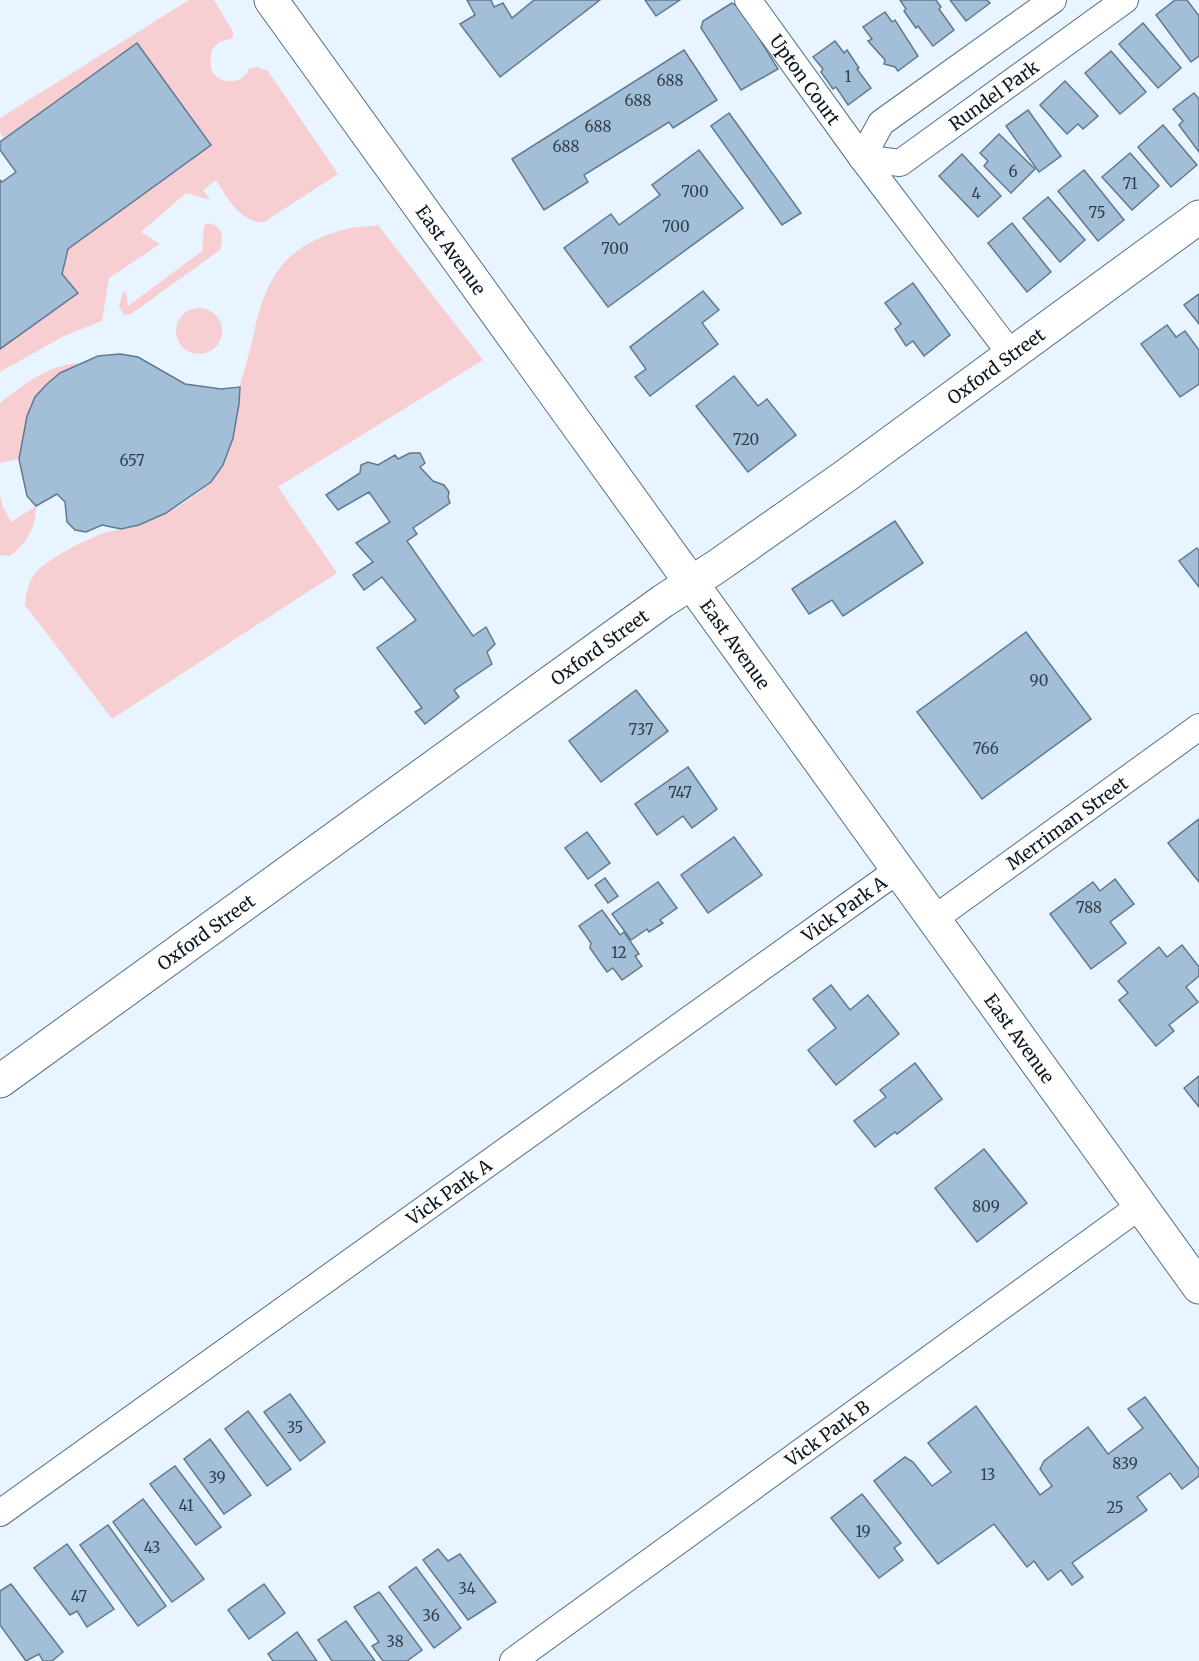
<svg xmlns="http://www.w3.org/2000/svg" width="1199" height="1661" viewBox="0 0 1199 1661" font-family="Merriweather,serif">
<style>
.green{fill:#f7ced2}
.building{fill:#a3bfd8;stroke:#5f7a91;stroke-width:1.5}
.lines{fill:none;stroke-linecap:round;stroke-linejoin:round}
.street-casing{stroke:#567188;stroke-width:28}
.secondary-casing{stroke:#567188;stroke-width:35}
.primary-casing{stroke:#567188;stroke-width:35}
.street{stroke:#fff;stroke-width:26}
.secondary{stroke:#fff;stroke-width:33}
.primary{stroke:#fff;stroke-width:33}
.labels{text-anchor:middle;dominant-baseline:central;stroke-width:4.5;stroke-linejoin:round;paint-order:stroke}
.number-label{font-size:15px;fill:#32414e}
.street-label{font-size:18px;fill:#0d1720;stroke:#e8f4ff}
</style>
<rect width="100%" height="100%" fill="#e8f4ff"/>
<!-- green -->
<g class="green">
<path d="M189,0h25l19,32v6l-13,4 -8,7c-1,8 -3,17 1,24 10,13 31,10 36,-4l8,-2 11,4 70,103 -74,48c-24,1 -37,-25 -48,-42l-13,10 7,10 -24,-7 -45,39 19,12 -51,34 -7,43 -38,15 -64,36v-23l78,-56 -16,-19 6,-25 143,-104 -74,-101 -133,95 -4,-7v-14z"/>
<path d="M208,223c15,3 16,14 12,27l-89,64 -7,1 -5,-9 3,-12 4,-3 2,15 74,-55 2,-25z"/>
<path d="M378,225l105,135 -205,127 59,86 -225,146 -87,-114c1,-12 4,-25 12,-34 14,-14 48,-31 67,-38 12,-4 24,-4 36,-8 19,-6 60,-29 72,-45 17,-21 25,-50 27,-76 1,-6 0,-13 1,-19 3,-11 7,-23 10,-35 14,-65 26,-103 97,-121 10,-3 21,-2 31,-4z"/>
<circle cx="199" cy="331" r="23"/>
<path d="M79,363c-50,26 -51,45 -60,96l-19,4v-60c23,-18 48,-38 79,-40z"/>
<path d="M0,496l3,11 8,15 25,-16c0,22 -9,37 -26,50l-10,-1z"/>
</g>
<!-- building -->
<g class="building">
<path d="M467,0h24l3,7 9,-4 9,15 22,-18h66l-100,77 -40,-53 15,-9z"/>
<path d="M645,0h35l-24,16z"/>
<path d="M900,0h36l5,7 -2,2 15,21 -21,16 -15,-20 -2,2 -12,-17 2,-2z"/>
<path d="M950,0h37l3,3 -24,18z"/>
<path d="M1175,0h12l12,16v40l-8,6 -35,-47z"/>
<path d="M732,3l9,6 37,60 -37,21 -40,-62 2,-7z"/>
<path d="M885,12l7,10 3,-2 23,36 -20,15 -3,-4 -11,-3 1,-4 -17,-19 4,-2 -9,-12z"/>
<path d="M1143,23l38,45 -23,20 -39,-44z"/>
<path d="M835,41l9,12 3,-3 12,18 -2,1 14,19 -23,17 -12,-18 -3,2 -12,-17 2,-3 -10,-12z"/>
<path d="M137,43l74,102 -143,104 -6,25 16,19 -78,56v-169l2,2 14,-10 -16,-22v-8z"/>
<path d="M684,50l33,50 -44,28 -4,-6 -85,53 4,7 -44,28 -32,-51z"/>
<path d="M1111,51l35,41 -26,22 -35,-41z"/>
<path d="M1065,81l33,35 -15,13 -5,-5 -11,10 -27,-29z"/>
<path d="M1194,93l5,6v53l-20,-27 4,-4 -10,-12z"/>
<path d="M1028,110l33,46 -22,16 -33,-46z"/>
<path d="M729,113l72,100 -19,12 -71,-99z"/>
<path d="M1163,125l34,40 -26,22 -33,-40z"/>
<path d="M999,134l36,35 -24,24 -27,-27 4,-5 -8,-8z"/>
<path d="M699,150l44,58 -135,99 -44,-59 47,-34 8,11 41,-30 -8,-10z"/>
<path d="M1130,153l29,33 -27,24 -30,-33z"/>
<path d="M962,154l39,42 -23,21 -39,-41z"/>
<path d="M1084,170l40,50 -26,21 -40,-50z"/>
<path d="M1048,197l37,43 -25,22 -37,-44z"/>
<path d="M1012,223l39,49 -24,20 -39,-49z"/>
<path d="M913,283l37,52 -26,21 -11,-15 -7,5 -11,-17 6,-5 -16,-21z"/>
<path d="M703,291l16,19 -17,13 16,21 -68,52 -15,-19 11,-8 -16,-22z"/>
<path d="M1199,294v30l-15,-19z"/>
<path d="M1167,325l9,12 9,-6 14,19v34l-19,13 -39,-53z"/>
<path d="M120,354l18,3 47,27 36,5 19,-2 -1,17 -6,34 -10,27 -12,17 -45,31 -27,12 -18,4 -19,-4 -16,7 -11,-2 -8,-8 -2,-20 -8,-8 -21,12 -9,-10 -8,-37 8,-43 8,-19 12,-13 13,-11 38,-17z"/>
<path d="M734,376l24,30 9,-7 29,36 -48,37 -52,-66z"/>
<path d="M410,453h10l5,10 -5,4 13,14 11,4 5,7 -1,5 2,6 -37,25 4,6 -10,7 66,95 13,-9 9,17 -8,8 5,12 -38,26 5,7 -34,27 -10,-12 7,-4 -45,-60 39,-28 -34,-43 -18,13 -11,-15 20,-13 -17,-19 34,-21 -21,-30 -31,18 -12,-15 34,-22 1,-8 7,-3 10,3 17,-10 3,4z"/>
<path d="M895,521l28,42 -80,53 -11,-16 -23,14 -17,-25z"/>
<path d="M1197,548l2,3v36l-20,-26z"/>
<path d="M1026,632l65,87 -109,80 -65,-87z"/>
<path d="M636,690l32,41 -67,51 -32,-41z"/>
<path d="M688,767l29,42 -25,19 -9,-12 -26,19 -22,-31z"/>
<path d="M1199,819v63l-31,-39z"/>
<path d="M587,832l23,31 -22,16 -23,-31z"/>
<path d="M734,837l28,38 -54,38 -27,-38z"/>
<path d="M605,878l13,18 -10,7 -13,-18z"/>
<path d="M1115,879l19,25 -24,18 16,21 -35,26 -41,-55 43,-32 7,9z"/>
<path d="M658,882l19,26 -17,12 3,3 -14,9 -2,-3 -16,11 -19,-26z"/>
<path d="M602,910l18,25 4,-3 15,22 -4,2 7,10 -20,14 -9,-12 -6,4 -17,-24 1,-5 -12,-17z"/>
<path d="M1182,945l17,22v9l-13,11 12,15 -29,23 5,6 -18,15 -37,-46 9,-7 -10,-12 41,-34 8,10z"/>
<path d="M831,985l19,25 18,-15 31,39 -63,51 -28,-35 28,-22 -23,-29z"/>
<path d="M915,1063l27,36 -45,35 -2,-2 -20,15 -21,-26 32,-24 -6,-7z"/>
<path d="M1199,1076v31l-15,-19z"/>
<path d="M984,1149l43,54 -50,39 -42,-54z"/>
<path d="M290,1394l35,48 -25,19 -36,-49z"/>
<path d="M1145,1397l54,72v7l-17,13 -12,-16 -33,24 10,13 -75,53 11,14 -11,8 -11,-15 -13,10 -14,-19 -7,6 -33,-43 -56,40 -64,-83 31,-24 8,5 19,24 19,-14 -23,-29 48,-37 64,89 12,-9 -12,-17 4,-8 44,-34 20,27 35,-26 -15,-19z"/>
<path d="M248,1411l43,58 -24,17 -42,-57z"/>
<path d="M210,1439l41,56 -27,19 -40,-55z"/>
<path d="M175,1466l46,61 -25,18 -46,-61z"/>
<path d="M862,1494l39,49 -7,5 9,12 -24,18 -48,-60z"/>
<path d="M143,1499l61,80 -32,23 -59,-80z"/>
<path d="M108,1525l58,81 -28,20 -58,-81z"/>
<path d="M67,1544l47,65 -27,18 -10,-16 -7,4 -36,-47z"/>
<path d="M438,1549l10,12 12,-7 36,48 -28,18 -45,-60z"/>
<path d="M416,1567l45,61 -27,20 -45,-61z"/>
<path d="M11,1584l52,68 -11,9h-9l-4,-7 -13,7 -26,-36v-34z"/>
<path d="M264,1584l21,29 -36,26 -21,-29z"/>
<path d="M379,1592l43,58 -15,11h-24l-11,-15 7,-4 -25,-35z"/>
<path d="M346,1621l29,40h-43l-14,-21z"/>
<path d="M297,1632l20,29h-44l-5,-7z"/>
</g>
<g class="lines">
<defs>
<g id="street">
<path id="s1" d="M748,0l114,158 148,195"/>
<path id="s2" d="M862,158l38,5 225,-163"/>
<path d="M862,158l19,-35 172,-123"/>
<path id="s3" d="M934,919l265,-192"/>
<path id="s4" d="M0,1513l898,-643"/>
<path id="s5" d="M513,1661l627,-455"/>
</g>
<g id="secondary">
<path id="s6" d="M0,1081l663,-480 53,-34 128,-90 355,-260"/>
</g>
<g id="primary">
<path id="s7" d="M271,0l928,1287"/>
</g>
</defs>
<!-- street casing -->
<use href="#street" class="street-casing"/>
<!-- secondary casing -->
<use href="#secondary" class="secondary-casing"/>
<!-- primary casing -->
<use href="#primary" class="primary-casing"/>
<!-- street -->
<use href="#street" class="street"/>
<!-- secondary -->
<use href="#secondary" class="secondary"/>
<!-- primary -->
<use href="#primary" class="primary"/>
</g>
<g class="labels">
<!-- number labels -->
<g class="number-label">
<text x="848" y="76">1</text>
<text x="670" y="80">688</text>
<text x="638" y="100">688</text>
<text x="598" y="126">688</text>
<text x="566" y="146">688</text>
<text x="1013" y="171">6</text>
<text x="1130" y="183">71</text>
<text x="695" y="191">700</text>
<text x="976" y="193">4</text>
<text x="1097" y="212">75</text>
<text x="676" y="226">700</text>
<text x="615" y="248">700</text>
<text x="746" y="439">720</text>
<text x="132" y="460">657</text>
<text x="1039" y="680">90</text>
<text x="641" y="729">737</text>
<text x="986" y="748">766</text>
<text x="680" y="792">747</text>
<text x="1089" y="907">788</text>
<text x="619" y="952">12</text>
<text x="986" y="1206">809</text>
<text x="295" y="1427">35</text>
<text x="1125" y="1463">839</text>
<text x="988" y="1474">13</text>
<text x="217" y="1477">39</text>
<text x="186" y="1505">41</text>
<text x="1115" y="1507">25</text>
<text x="863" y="1531">19</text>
<text x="152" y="1547">43</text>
<text x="467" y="1588">34</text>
<text x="79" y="1596">47</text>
<text x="431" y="1615">36</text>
<text x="395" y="1641">38</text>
</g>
<!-- street labels -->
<g class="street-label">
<text stroke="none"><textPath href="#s1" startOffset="98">Upton Court</textPath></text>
<text stroke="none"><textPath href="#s2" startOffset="154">Rundel Park</textPath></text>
<text stroke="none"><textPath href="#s7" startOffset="308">East Avenue</textPath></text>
<text stroke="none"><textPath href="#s6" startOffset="1226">Oxford Street</textPath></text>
<text stroke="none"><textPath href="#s7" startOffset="794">East Avenue</textPath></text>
<text stroke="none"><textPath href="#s6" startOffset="740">Oxford Street</textPath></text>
<text stroke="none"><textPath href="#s3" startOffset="164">Merriman Street</textPath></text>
<text stroke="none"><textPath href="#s4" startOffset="1038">Vick Park A</textPath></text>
<text stroke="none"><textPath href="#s6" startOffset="254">Oxford Street</textPath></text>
<text stroke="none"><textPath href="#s7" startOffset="1280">East Avenue</textPath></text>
<text stroke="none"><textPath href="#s4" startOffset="552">Vick Park A</textPath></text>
<text stroke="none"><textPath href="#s5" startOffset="388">Vick Park B</textPath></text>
</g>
</g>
</svg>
